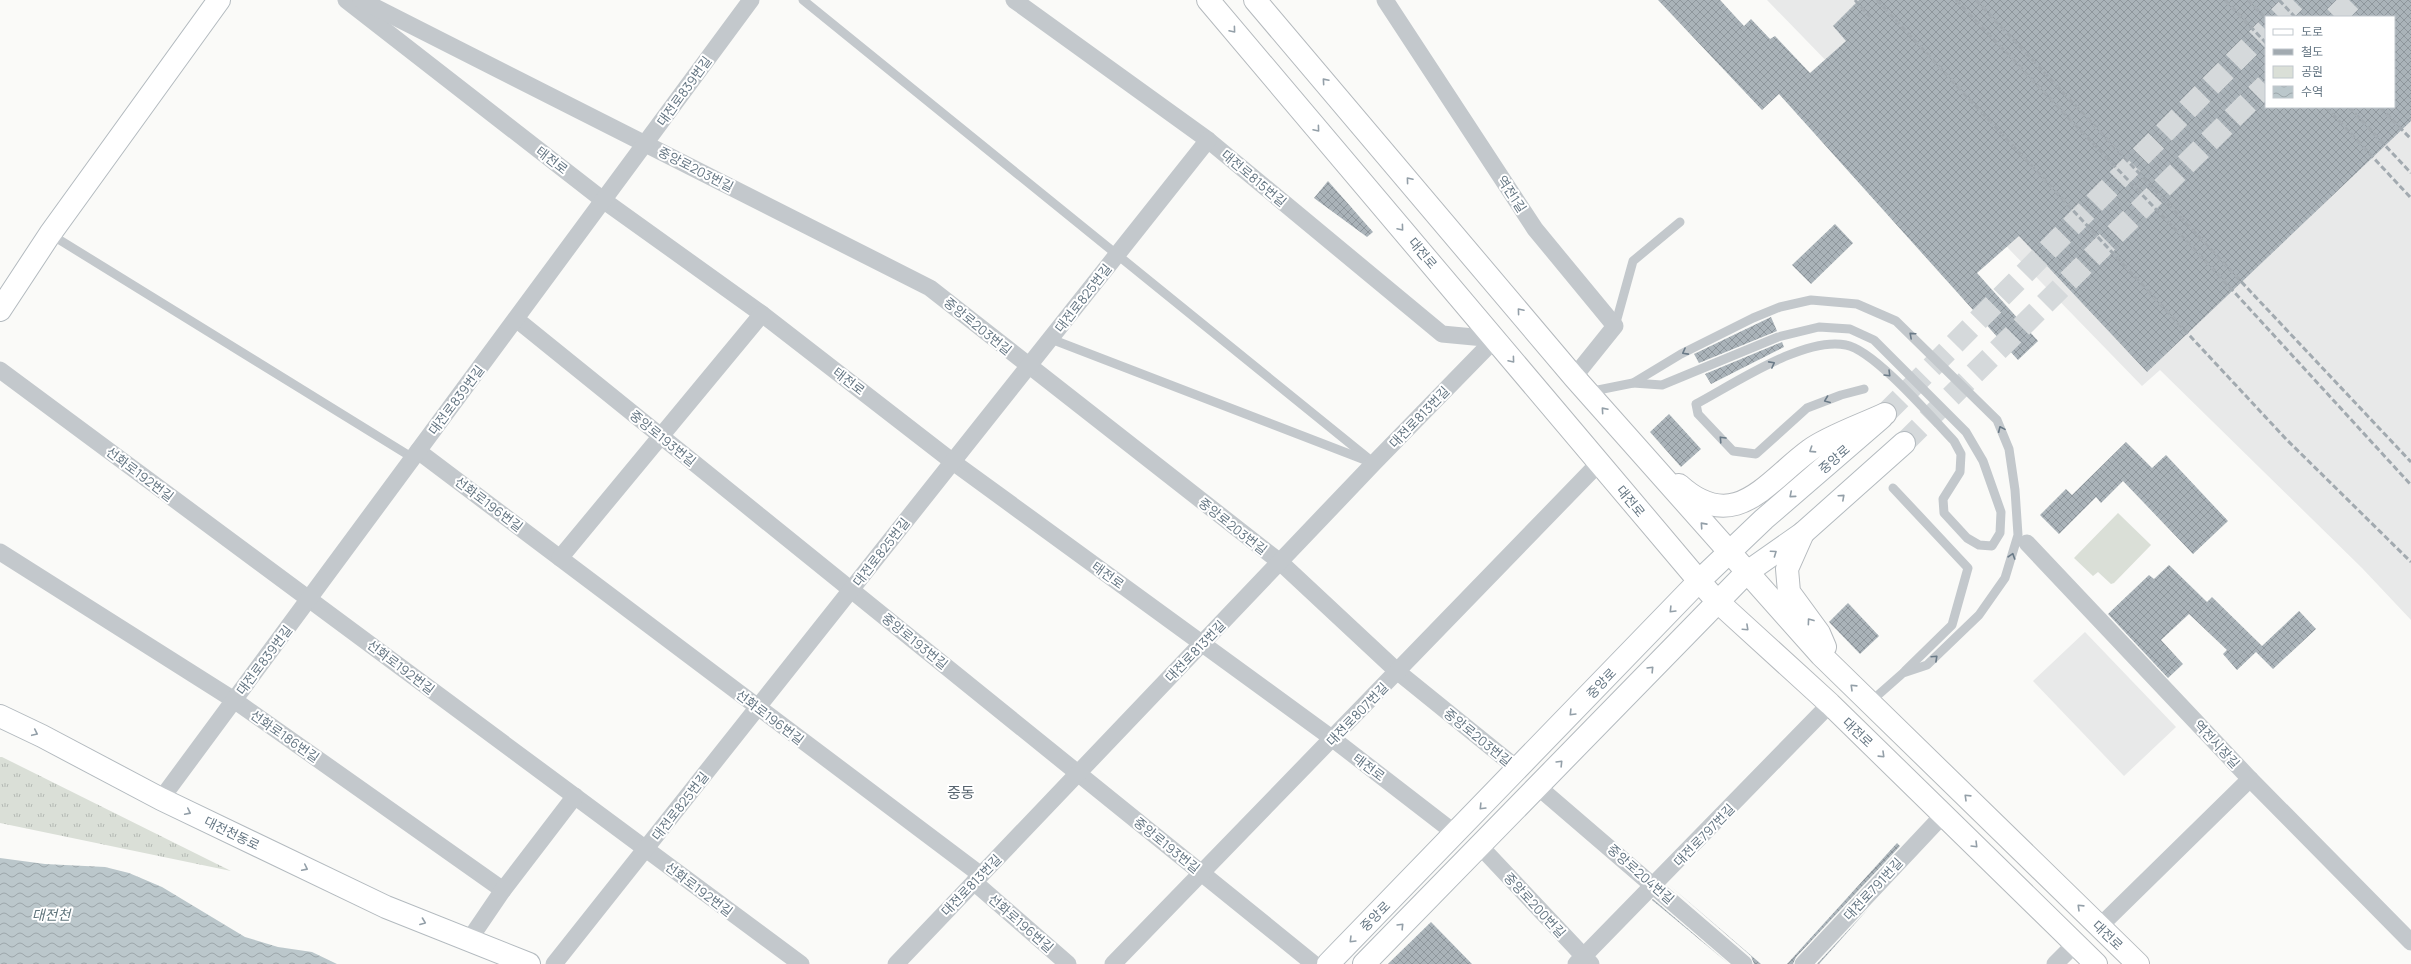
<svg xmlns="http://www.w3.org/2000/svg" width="2411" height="964" viewBox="0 0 2411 964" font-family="Manrope,'Noto Sans KR',sans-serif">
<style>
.built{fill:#e8e9e9}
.grass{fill:url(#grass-tufts)}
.park{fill:#dadfd7}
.water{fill:url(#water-waves)}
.building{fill:url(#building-cross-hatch);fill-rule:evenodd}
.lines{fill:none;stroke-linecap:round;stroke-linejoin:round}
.secondary-tunnel{stroke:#d5d9db;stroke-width:22;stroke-dasharray:22 11;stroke-linecap:butt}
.secondary-casing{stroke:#b3babf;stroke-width:24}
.primary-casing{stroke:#b5babe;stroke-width:24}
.lane{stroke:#c3c8cc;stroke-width:9}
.street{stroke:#c3c8cc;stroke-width:17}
.secondary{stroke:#fff;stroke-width:22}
.primary{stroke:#fff;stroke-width:22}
.rail{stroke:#a2aab0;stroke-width:3;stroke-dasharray:6 3;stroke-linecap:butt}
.oneway{stroke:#939fa8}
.oneway2{stroke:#6a7a87}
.labels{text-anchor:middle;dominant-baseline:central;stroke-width:4;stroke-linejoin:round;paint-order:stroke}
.street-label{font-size:13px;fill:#657683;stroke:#fff}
.water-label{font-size:14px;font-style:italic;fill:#60757c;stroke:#fff}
.quarter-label{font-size:15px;fill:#57646e;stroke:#fff}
</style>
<defs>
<pattern id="grass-tufts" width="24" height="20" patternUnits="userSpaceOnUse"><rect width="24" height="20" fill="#dadfd7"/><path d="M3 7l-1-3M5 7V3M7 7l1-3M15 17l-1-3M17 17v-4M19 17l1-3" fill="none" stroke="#b4b9b4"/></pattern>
<pattern id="water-waves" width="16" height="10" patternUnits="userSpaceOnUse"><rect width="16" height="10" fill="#bbc7cb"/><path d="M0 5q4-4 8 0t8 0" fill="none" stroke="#9ca6aa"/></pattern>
<pattern id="building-cross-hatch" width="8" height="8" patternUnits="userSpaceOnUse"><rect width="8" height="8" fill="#aab3b9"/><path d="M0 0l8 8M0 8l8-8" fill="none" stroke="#8e969c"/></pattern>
</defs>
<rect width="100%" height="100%" fill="#fafaf8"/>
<!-- built -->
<g class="built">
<path d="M1767,0h607l-108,17v90h128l17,-64v577l-49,-52 -202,-198 -18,16z"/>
<path d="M2085,632l91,95 -52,49 -91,-95z"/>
</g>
<!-- grass -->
<path class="grass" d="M0,757h2l229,114 -231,-48z"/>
<!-- park -->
<path class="park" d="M2118,513l33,32 -37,38 -3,1 -13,-12 -5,4 -19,-18z"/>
<!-- water -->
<path class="water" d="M0,858l45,6 60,3 24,6 33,14 83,50 33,10 34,5 25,12h-337z"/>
<!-- building -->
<g class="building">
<path d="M1658,0h62l24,26 7,-7 19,20 5,-3 35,37 36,-32 -13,-15 26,-26h552v121l-264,251 -128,-136 -42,37 61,68 -20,19 -239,-266 -17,16zM2266,17h128v90h-128z"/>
<path d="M1328,181l45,51 -6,5 -53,-39z"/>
<path d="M1835,224l18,19 -42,41 -19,-19z"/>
<path d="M1771,317l6,14 -78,32 -5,-9z"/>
<path d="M1782,342l2,5 -73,37 -6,-10z"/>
<path d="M1669,414l32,35 -20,18 -31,-35z"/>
<path d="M2126,442l26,26 14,-13 62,66 -35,33 -70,-73 -22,22 -5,-6 -37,37 -19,-19 26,-26 6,6z"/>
<path d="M2169,565l38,37 5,-5 50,49 37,-35 17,18 -43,40 -17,-17 -19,18 -14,-16 4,-4 -38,-36 -28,26 22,24 -15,14 -60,-64 41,-39 5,4z"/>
<path d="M1848,603l31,33 -19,18 -31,-32z"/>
<path d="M1897,843l3,3 -104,111 -3,7h-6z"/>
<path d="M1668,884l93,80h-7l-3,-8z"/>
<path d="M1653,899l76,65 -77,-64z"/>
<path d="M1869,908l-50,56h-2z"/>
<path d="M1431,922l41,42h-84z"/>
</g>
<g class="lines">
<!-- secondary-tunnel -->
<g class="secondary-tunnel">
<path d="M2279,17l17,-17"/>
<path d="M2335,17l17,-17"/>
<path d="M1885,414l381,-384"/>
<path d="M1904,443l362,-358"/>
</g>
<defs>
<g id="secondary">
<path d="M0,310l50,-76 169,-234"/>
<path d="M0,716l42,20 119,63 225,108 143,57"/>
<path d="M1328,964l371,-383 65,-62 117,-101"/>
<path d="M1364,964l382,-391 57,-40 101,-90"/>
</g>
<g id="primary">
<path d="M1208,0l491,581 18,20 113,103 266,260"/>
<path d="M1255,0l319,377 247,278 317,309"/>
<path d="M1679,485c56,51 88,-4 131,-35 17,-13 54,-26 75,-36"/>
<path d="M1803,533l-16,36 2,23 30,41 6,14"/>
</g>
</defs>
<!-- secondary casing -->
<use href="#secondary" class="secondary-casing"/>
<!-- primary casing -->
<use href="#primary" class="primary-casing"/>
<!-- lane -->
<g class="lane">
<path d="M803,0l571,463"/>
<path d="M50,234l363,224"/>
<path d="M1615,326l18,-65 47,-39"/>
<path d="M1051,339l314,121"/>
<path d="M1633,383l29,2 116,-48 41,-10 31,2 24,11 92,92 17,29 18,51 -1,21 -8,13 -13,-1 -12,-7 -23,-25 -1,-14 17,-27 1,-18 -7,-13c-22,-23 -80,-91 -108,-96 -42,-9 -112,39 -150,59l2,10 35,37 23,3 51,-46 34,-13 23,-6"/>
<path d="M1588,392l45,-9 48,-29 72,-36 27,-11 31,-7 46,4 39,17 101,99 12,29 6,41 3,45 -13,43 -26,37 -52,50 -24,8 -34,30"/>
<path d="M1893,488l75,80 -16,57 -47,46"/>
</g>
<!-- street -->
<g class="street">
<path d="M346,0l257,200 159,114 191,148 380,277 123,95"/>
<path d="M361,0l569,288 350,274 118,110 120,97"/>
<path d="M1014,0l194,140 234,194 53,5"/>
<path d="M1385,0l150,229 80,97 -41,51"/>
<path d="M516,319l798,645"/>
<path d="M0,370l801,594"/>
<path d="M418,451l563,424"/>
<path d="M2027,543l223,236 161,163"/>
<path d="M0,552l234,148 269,190"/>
<path d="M560,558l202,-244"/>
<path d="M1537,786l207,178"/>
<path d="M161,799l590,-799"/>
<path d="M1479,845l112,119"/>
<path d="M974,882l94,82"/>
<path d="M2100,926l150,-147"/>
<path d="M469,940l34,-50 72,-94"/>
<path d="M554,964l654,-824"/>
<path d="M896,964l478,-501 121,-124"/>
<path d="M1113,964l486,-501"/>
<path d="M1576,964l254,-260"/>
<path d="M1803,964l141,-150"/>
<path d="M2055,964l20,-20"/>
</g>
<!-- secondary -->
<use href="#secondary" class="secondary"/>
<!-- primary -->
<use href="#primary" class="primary"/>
<!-- rail -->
<g class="rail">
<path d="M1855,0l15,17"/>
<path d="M1877,0l409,439 125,123"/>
<path d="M1956,0l258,270 197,215"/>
<path d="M1976,0l435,462"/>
<path d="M2225,0l41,43"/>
<path d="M2248,0l18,19"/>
<path d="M2279,0l16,17"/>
<path d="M2326,107l85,91"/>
<path d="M2349,107l62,66"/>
<path d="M2380,107l31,32"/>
</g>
</g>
<!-- one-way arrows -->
<defs><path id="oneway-chevron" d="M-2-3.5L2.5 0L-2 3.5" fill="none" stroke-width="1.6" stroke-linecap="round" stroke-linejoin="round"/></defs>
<g class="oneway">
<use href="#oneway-chevron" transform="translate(1233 30) rotate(50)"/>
<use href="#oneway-chevron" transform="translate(1325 81) rotate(-131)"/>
<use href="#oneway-chevron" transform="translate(1317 129) rotate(50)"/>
<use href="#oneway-chevron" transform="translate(1409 180) rotate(-130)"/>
<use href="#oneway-chevron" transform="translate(1401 228) rotate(50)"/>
<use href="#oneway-chevron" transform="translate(1520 311) rotate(-130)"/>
<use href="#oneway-chevron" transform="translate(1512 360) rotate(50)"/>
<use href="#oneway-chevron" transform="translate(1604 410) rotate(-131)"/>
<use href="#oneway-chevron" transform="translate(1812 450) rotate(147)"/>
<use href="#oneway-chevron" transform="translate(1792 495) rotate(139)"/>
<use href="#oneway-chevron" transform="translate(1842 497) rotate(-42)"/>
<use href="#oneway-chevron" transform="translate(1703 525) rotate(-132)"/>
<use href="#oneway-chevron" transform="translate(1774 553) rotate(-35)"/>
<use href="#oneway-chevron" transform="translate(1672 610) rotate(134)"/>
<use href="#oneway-chevron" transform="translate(1810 621) rotate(-126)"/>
<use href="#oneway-chevron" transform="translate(1746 628) rotate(43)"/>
<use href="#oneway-chevron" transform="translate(1651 669) rotate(-46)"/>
<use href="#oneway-chevron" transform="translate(1853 687) rotate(-136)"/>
<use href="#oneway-chevron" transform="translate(1572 713) rotate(134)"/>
<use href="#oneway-chevron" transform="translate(35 733) rotate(25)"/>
<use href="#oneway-chevron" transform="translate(1882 755) rotate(44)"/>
<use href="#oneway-chevron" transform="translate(1560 763) rotate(-46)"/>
<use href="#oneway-chevron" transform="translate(1967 797) rotate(-136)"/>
<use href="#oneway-chevron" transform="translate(1482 807) rotate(134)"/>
<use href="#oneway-chevron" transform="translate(188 812) rotate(26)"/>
<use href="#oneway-chevron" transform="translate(1975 845) rotate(45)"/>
<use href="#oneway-chevron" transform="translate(305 868) rotate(26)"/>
<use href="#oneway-chevron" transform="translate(2080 907) rotate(-136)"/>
<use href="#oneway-chevron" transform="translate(423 922) rotate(21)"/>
<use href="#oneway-chevron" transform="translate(1401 926) rotate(-46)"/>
<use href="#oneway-chevron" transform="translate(1352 940) rotate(135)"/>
</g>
<g class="oneway2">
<use href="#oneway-chevron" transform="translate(1912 335) rotate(-138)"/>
<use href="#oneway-chevron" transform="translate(1685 352) rotate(152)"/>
<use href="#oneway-chevron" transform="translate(1772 364) rotate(-28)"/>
<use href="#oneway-chevron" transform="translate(1888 374) rotate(45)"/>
<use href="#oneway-chevron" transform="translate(1827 400) rotate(159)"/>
<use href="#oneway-chevron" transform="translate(2001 429) rotate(-114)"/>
<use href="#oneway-chevron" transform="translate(1722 439) rotate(-133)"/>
<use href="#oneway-chevron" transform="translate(2012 556) rotate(-72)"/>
<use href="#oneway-chevron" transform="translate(1935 658) rotate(-43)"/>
</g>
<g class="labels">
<!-- street labels -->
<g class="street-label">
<text transform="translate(684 91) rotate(-54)">대전로839번길</text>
<text transform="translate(552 160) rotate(38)">태전로</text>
<text transform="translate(696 169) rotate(27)">중앙로203번길</text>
<text transform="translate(1254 178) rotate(40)">대전로815번길</text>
<text transform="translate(1512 194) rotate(57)">역전1길</text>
<text transform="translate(1423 253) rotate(50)">대전로</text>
<text transform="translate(1083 298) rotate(-52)">대전로825번길</text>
<text transform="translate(978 326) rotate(39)">중앙로203번길</text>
<text transform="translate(849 381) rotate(38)">태전로</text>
<text transform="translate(456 400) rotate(-53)">대전로839번길</text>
<text transform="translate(1419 417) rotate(-46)">대전로813번길</text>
<text transform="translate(663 438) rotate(39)">중앙로193번길</text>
<text transform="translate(1834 459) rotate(-41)">중앙로</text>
<text transform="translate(140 474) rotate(37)">선화로192번길</text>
<text transform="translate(1631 501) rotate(51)">대전로</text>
<text transform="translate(489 504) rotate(37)">선화로196번길</text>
<text transform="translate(1233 526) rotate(38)">중앙로203번길</text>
<text transform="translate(881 552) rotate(-52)">대전로825번길</text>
<text transform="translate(1108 575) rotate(36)">태전로</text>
<text transform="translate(915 641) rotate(39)">중앙로193번길</text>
<text transform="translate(1195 651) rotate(-46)">대전로813번길</text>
<text transform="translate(264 660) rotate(-53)">대전로839번길</text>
<text transform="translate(401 667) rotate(37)">선화로192번길</text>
<text transform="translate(1601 683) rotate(-46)">중앙로</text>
<text transform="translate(1357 714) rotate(-46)">대전로807번길</text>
<text transform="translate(770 717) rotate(37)">선화로196번길</text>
<text transform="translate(1858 732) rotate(44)">대전로</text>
<text transform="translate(285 736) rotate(35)">선화로186번길</text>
<text transform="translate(1478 737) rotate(39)">중앙로203번길</text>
<text transform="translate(2217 744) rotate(47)">역전시장길</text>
<text transform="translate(1369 767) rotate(37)">태전로</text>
<text transform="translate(680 806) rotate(-52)">대전로825번길</text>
<text transform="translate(232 833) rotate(26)">대전천동로</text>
<text transform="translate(1704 835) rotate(-46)">대전로797번길</text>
<text transform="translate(1167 845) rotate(39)">중앙로193번길</text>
<text transform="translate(1641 874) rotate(41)">중앙로204번길</text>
<text transform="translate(971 885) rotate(-46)">대전로813번길</text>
<text transform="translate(699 889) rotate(37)">선화로192번길</text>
<text transform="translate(1873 889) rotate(-47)">대전로791번길</text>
<text transform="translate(1535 905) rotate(47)">중앙로200번길</text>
<text transform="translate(1375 916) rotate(-45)">중앙로</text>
<text transform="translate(1021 923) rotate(41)">선화로196번길</text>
<text transform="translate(2108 935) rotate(44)">대전로</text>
</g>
<!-- water labels -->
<g class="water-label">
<text x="51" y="914">대전천</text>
</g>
<!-- quarter labels -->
<g class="quarter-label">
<text x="961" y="792">중동</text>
</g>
</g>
<!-- legend -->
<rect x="2265" y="16" width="130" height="92" fill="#ffffff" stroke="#c1c8cd"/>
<rect x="2273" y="29" width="20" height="6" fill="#ffffff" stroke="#c1c8cd"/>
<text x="2301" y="36" font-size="12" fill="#657683">도로</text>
<rect x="2273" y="49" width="20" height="6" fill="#a2aab0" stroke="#c1c8cd"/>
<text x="2301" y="56" font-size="12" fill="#657683">철도</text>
<rect x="2273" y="66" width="20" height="12" fill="#dadfd7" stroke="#c1c8cd"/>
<text x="2301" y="76" font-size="12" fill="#657683">공원</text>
<rect x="2273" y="86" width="20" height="12" fill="url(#water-waves)" stroke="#c1c8cd"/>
<text x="2301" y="96" font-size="12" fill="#657683">수역</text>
</svg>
